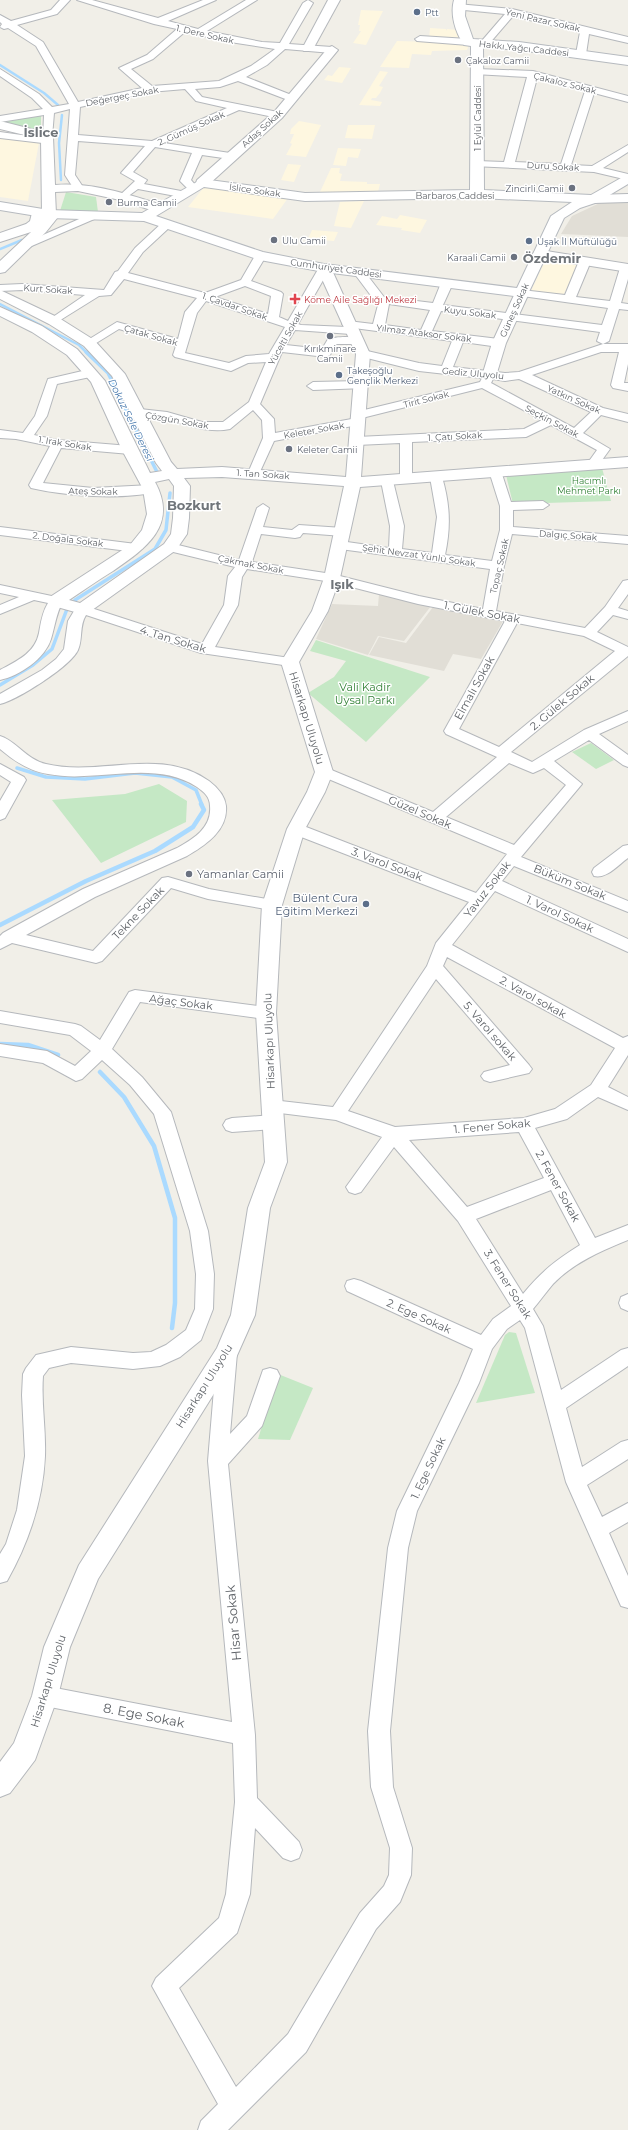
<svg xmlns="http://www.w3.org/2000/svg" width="628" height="2130" viewBox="0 0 628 2130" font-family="Montserrat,sans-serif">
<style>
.commercial{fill:#fef7e0}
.education{fill:#e1ded6}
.green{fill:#c5e8c5}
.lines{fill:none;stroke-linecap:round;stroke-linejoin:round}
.stream-far2{stroke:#aadaff;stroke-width:2.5}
.stream-far1{stroke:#aadaff;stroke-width:3.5}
.stream{stroke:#aadaff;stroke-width:4.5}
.minor-casing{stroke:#b5b8bc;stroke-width:2}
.tertiary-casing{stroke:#b5b8bc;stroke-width:2}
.secondary-casing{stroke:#b6babf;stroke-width:2}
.minor{fill:#fff;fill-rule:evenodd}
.tertiary{fill:#fff;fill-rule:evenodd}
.secondary{fill:#fff;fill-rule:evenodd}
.service-dot{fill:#5c6f8a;stroke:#fff;stroke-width:1.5}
.worship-dot{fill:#6b7280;stroke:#fff;stroke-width:1.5}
.health-dot{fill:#e0444e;stroke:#fff;stroke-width:1.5}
.labels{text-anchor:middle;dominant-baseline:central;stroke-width:3;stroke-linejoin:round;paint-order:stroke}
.far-service-label{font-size:9px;fill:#4e5e75;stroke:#fff;text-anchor:start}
.far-street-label{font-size:9px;fill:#5f6368;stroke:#fff}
.far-worship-label{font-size:9px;fill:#5b616d;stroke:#fff;text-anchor:start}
.far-health-label{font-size:9px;fill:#be3a42;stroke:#fff;text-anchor:start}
.far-park-label{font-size:9px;fill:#348238;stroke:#fff}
.far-water-label{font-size:10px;font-style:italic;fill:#4174aa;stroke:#fff}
.street-label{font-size:11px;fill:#5f6368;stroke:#fff}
.park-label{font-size:11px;fill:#348238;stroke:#fff}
.worship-label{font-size:11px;fill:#5b616d;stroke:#fff;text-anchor:start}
.service-label{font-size:11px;fill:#4e5e75;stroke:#fff;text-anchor:end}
.far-district-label{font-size:13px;font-weight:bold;fill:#70757a;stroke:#fff}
.near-street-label{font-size:13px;fill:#5f6368;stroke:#fff}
</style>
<rect width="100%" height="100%" fill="#f1efe8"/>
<!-- commercial -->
<g class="commercial">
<path d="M361,10l22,1 -17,34 -13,-2 8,-12h-2l1,-6h-2z"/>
<path d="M430,28l16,1 1,2v-2l12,1 2,9h-32z"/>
<path d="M397,41l37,1 35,3 -2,5 -35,1 -1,4 -19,-1 -3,14 -29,-1z"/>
<path d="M339,67l12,1 -9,15 -18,-3 4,-5 4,1z"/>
<path d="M380,71l8,1 -9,14 4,1 -3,6 -4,5h-4l-1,2 11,2 -2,4 -21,-1z"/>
<path d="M299,121l22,4 -15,32 -20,-2 6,-11 -2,-1 4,-9h-4l1,-5z"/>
<path d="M348,125h27l-3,14 -27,-1z"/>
<path d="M0,137l39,6 -11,58 -28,-4z"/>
<path d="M338,148l23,1 -3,9 -10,-1 -2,9 -13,-1z"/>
<path d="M288,164l13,1 -7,17 -13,-2z"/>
<path d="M331,168h9l-1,5 3,1 -2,7 27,1v2h13l-2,8 -56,1 -2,-1z"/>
<path d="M205,186l83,12 -15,21 -85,-12z"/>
<path d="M364,201l-13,27 -17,-2 6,-24z"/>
<path d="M400,215l27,5 -7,13 -19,-3 1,-2 -26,-3 6,-9 15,3z"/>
<path d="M312,230l26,2 -4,9 -26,-2z"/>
<path d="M545,261l32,4 -14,31 -32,-5z"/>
</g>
<!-- education -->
<g class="education">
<path d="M602,202h26v35l-67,-3 11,-18z"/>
<path d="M379,594l52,12 -27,35 -26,-5 -10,19 -52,-16 16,-35 46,2z"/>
<path d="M433,607l70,14 -22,38 -28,-5 -9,17 -75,-16 10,-18 27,6z"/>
</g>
<!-- green -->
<g class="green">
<path d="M41,115v16l-37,-9z"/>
<path d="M66,192l30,5 2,15 -38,-1z"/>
<path d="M602,468l9,33 -98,3 -7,-29z"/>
<path d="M316,640l114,37 -64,65 -58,-49 26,-16 12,-16 -36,-10z"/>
<path d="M591,743l23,17 -18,9 -24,-17z"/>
<path d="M159,784l28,17 -1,21 -85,41 -49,-63 73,-6z"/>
<path d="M509,1332l7,1 19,60 -59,10 29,-68z"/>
<path d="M278,1374l35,14 -23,52 -32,-1z"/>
</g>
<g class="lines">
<!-- stream-far2 -->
<g class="stream-far2">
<path d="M0,65l44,28 14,12"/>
<path d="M61,180l-2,-37 3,-28"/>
<path d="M0,249l22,-9"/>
<path d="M0,304l79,41 8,8"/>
</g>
<!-- stream-far1 -->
<g class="stream-far1">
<path d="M86,352l22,21 50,101"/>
<path d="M75,600l80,-51 11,-19 4,-37"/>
<path d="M0,685l33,-20 19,-16 15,-40"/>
<path d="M17,768l29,9 39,2 50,-6 37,4 24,13 6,15"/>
</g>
<!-- stream -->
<g class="stream">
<path d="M0,925l86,-44 69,-30 38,-24 11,-17 -3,-6"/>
<path d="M0,1044l28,1 30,10"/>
<path d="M100,1072l24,25 30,49 21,72v85l-3,25"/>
</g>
<defs>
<g id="minor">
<path d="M60,0h10l-13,14 -40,11 26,17 35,60 64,-14 -23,-20 28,-13 30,-26 -23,-5 -77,-24h15l66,18 45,-18h13l-48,21 30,8 48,-29h11l-50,31 55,11 18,1 23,-40 5,-3 5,3 -24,41 43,3 5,3 -5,3 -47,-4 -18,16 -21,12 48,19v4h-6l-50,-19 -18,6 -25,2 7,8 76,15 5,3 -5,3 -39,-8 -75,33 66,10 5,3 -5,3 -28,-4 -11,25 6,7 -1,2h-8l-8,-8 12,-28 -37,-6 -22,25 14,8 -3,4 37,7 5,3 -5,3 -43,-8 -15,11 -5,-3 17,-16 -14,-8 24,-27 -67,-5 -3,34 8,12 -5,3 -4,-1 -9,-14 5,-66 -16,4 -2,24 -3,2 3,3 -1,2 -51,-6v-6l43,6 1,-23 -44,7v-6l43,-7 -11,-11 -32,-22v-7l39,25 13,13 17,-3 -33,-58 -28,-18 -4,1 -4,-2 2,-3 -2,-2v-7l11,6 40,-11zM186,31l31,9 58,9 -24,17 -32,15 -67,5 -21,-17 22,-10zM185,89l11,12 31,7 -75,33 -74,-6 2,-28 70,-15z"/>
<path d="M457,4l55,5 116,28v6l-39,-9 -3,20 -5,3 -5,-3 4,-22 -67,-16 -25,29 -3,1 -5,-3 25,-29 -51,-5v-4z"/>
<path d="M420,36l48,3 5,3 -5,3 -51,-4 -2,-2z"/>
<path d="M477,69l56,2 95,25v6l-34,-9 -23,72 21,1 36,-21v7l-25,16 25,6v6l-34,-8 -121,-6 -1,-2 5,-3 27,1 23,-85 -53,-3v-4zM537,78l48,13 -24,73 -46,-2z"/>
<path d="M95,212l4,1 1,2 -1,2 -72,31h-8l-1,-2z"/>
<path d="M167,221l5,3 -1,2 -28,26 -15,21 77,20 36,-13 15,-26h8l2,2 -15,25 30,11 2,2 -4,23 9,4 32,-55h8l2,2 -32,56 3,1 46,2 -5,-3 6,-3 25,3 5,-19 -24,-32 6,-3 4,1 20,26 49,6 8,-20 6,-3 6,3 -10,22 159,20 6,-17 -86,-12 -6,-3 6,-3 43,5 14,-34 6,-3 6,3 -15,36 34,4 10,-33 2,-2 6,-1v14l-7,24 7,1v6l-9,-1 -10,32 -6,3h25v20l-4,19h4v8l-15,-3 -2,-3 8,-33h-18l-69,23 71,33 25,6v8l-27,-7 -18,18 27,16 -13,18 -4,1 -6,-4 10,-14 -46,-25 -25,12 -114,5v37l-6,4 -6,-4v-36l-43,2 -6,-4 6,-4 167,-8 18,-9 -60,-32 -120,30 3,3 -2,3 -89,17 -16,35h-8l-2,-3 15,-35 -1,-18 -9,-10 -23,19c-22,5 -42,-5 -63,-9 -11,-3 -21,-2 -31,-4l-2,-3 6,-4 27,3 35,10h21l26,-20 17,-40 -18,1 -17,8 -56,-14 -2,-2 3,-9 -57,-17 -26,16 -4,2 -6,-4 34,-21 61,17 7,-27 12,-14 -73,-19 -13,16 -12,1 -45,28 -4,-1 -2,-2 2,-2 35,-24 -63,-5 -22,1v-6l22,-1 82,6 11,-18 3,-1 17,-23 28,-26zM245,286l26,10 -3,18 -53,-17zM206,301l79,26 -16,27 -23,2 -17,7 -44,-10 12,-40zM389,304l41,6 -9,20 -36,-5zM441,311l159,21 -3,9 6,3 -84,28 -14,1 -52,-6 10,-25 36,5 6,-4 -6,-4 -67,-8zM354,328l98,13 -10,25 -23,-3 -56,-13 -4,2 -2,2 2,2 60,15 63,7 -2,4 -124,30 -2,3 3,3 -82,15 -1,-14 -14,-15 22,-52 44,5 4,-2 6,-11h18l6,-3c-5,-6 -24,-4 -32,-2l-6,10 -36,-4 9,-15 56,4 6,-3zM493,379l12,2 14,-2 72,33 -17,16 -83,-45z"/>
<path d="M91,369l6,4 -2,3 -38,8 -10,32 -13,19 23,5 73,6 6,4 -6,4 -69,-6 -18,35 50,5 58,-3 5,1 1,3 -1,3c-36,8 -90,4 -125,-4l-2,-3 21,-39 -34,-7 -16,-1v-8l23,3 12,-17 13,-37z"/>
<path d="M361,381l4,1 2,3 -2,3 -52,2 -6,-4 6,-4z"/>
<path d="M495,467l6,4 10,31 32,-1 6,4 -6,4 -30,1v17l115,9v8l-116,-10 -8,32 -8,45 89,17 20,-21 18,-26 5,-1v14l-10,14 10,3v8l-15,-4 -16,17 31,15v9l-117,96 21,10 52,-32 44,-19v10l-29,13 29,21v12l-5,-2 -34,-25 -35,21 28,23 -61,73 107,44v11l-114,-46 -12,15 126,58v13l-133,-61 -43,54 171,93 5,-2v19l-20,32 20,10v13l-30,-13 -31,22 -32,9 60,110 33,-13v15c-27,11 -55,23 -75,44 -7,8 -13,17 -20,25l10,17 18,64 60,-40 7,-2v18l-62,42 16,59 39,-25 7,-2v19l-41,26 15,32 26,-14v19l-19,11 19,43v32l-7,-2 -55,-124 -41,-154 -5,-8 -13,9 -15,20 -13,34 -62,128 -9,37 -18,183 3,56 19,61 -1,27 -11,27 -24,27 -70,123 -78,78h-30l3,-9 17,-17 -66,-118 4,-8 63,-60 7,-24 9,-92 -2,-59 -188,-37 -8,-3 -3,-7 3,-7 8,-3 187,36 -24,-261 9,-108 3,-6 7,-2 7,2 3,6 -7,81 17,-18 16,-46 7,-2 7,2 3,6 -18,50 -34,38 27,271 2,63 42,44 3,8 -3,8 -8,3 -8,-3 -28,-30 -5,66 -13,39 -58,55 57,99 52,-53 72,-121 24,-27 5,-11 1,-27 -19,-61 -3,-56 20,-183 9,-37 62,-128 14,-34 -126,-58 -2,-5 2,-5 7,-2 7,2 120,54 12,-16 18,-13 -53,-85 -64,-74 -33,45 -6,2 -6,-2 -3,-5 36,-50 -46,-17 -64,-8 -6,-1 -3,-5 3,-5 6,-1 61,7 94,-141 9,-23 33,-41 -178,-69 -3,-4 3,-4h10l175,68 31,-39 -188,-79 -2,-3 2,-3h10l104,43 64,-55 -51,-23 -2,-3 61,-110 -87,-17 -86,-22 -85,-13 -5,8 -4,28 -23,42 75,11 5,1 2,3 -2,3 -5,1 -89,-13 -115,-38c-7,11 -3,24 -8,35 -8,17 -61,50 -78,54v-10l42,-24 14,-11 8,-10 4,-28 9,-15 5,-1 120,39 22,-39 4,-29 7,-9 -70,-17 -2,-3 7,-4 69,17 18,-52 6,-4 6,4 -6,19 29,3 7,-5 44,3 7,4 -7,4 -40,-3 -3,4 -5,1 -34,-4 -9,28 80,12 87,22 64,13 7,-40 -150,-20 -7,-4 7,-4 49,7 1,-22 -9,-45 6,-4 6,4 11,45 -2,23 30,4 5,-36 -7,-40 6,-4 6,4c8,27 9,50 3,78l47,6 8,-31v-24l-11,-35zM517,623l67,13 31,15 -116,96 -40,-18zM509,763l24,10 11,-5 22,17 -52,60 -68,-28zM447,957l168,91 -24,37 -36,24 -31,9 -129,9 -47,-16 88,-132 74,86 -26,7 -3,4 3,4 6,2 39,-9 3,-4 -3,-4 -86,-99zM519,1132l25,46 -77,29 -58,-67zM551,1190l29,55c-24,15 -38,26 -57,49l-47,-75z"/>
<path d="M0,527l136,17 7,4 -7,4 -136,-17z"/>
<path d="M0,585l61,13 2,3c-7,13 -8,25 -12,38 -6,20 -32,37 -51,41v-10c17,-9 35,-17 39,-37 2,-11 3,-20 9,-30l-14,-3 -34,14v-9l19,-8 -19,-4z"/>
<path d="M0,736c15,4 27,24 46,28 54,13 114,-18 163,17 8,6 16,15 17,25 2,24 -20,39 -39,50l-92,41 -69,38 67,16 69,-73 6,-1 41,12 69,12 2,4 -2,4 -6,1 -64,-11 -37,-11 -69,73 -6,2 -84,-20 -12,6v-13l3,-3 80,-44 94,-41c16,-9 35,-20 33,-42 0,-9 -6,-14 -13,-19 -34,-22 -75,-12 -113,-11 -12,1 -24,0 -36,-2 -19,-3 -34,-13 -48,-25z"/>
<path d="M0,764l24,13 2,3 -21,38 -5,2v-19l11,-19 -11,-7z"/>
<path d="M628,845v13c-10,7 -21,21 -34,18l-2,-4 2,-4 29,-22z"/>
<path d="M135,990l131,17 6,2 2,4 -2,4 -6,2 -126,-17 -28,47 30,28 29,35 37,119 6,43 -1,35 -12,31 -21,17 -20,9 -27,3 -62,-6 -22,5 -6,8c-2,27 3,53 2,80 -2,44 -16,86 -38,125l-7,2v-29l6,-10 11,-34 8,-54 -3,-61 1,-21 3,-6 10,-13 35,-8 62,6 18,-1 15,-7 20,-15 9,-21 1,-35 -6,-43 -36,-117 -24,-29 -28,-25 -20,19 -6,2 -33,-18 -43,-7v-12l47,7 28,15 16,-15 -21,-16 -70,-12v-12l75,13 6,2 19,14 29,-48z"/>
<path d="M273,1115l6,2 3,5 -3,5 -6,2 -41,3 -6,-2 -3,-5 3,-5 6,-2z"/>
<path d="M628,1294v17l-7,-3 -2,-5 2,-6z"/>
</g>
<g id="tertiary">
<path d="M328,0h12l-28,51h-8l-2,-2z"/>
<path d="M332,46l6,4 -56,68 -75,68h-10l-1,-3 1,-3 77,-68 54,-64z"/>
<path d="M0,121l51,13 2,3 2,48c38,-3 71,9 107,20l2,3 -7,4 -37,-12 -42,-9 -23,1 1,22 2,3 -12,15 -41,40 -5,1v-12l31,-29 -31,10v-9l26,-9 4,-3 2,-8h10l2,4 -2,-3 -1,-75 -41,-10z"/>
<path d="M628,194v8l-35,1 -7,-4 7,-4z"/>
<path d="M540,250l88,14v8l-93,-15 -2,-3 2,-3z"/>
<path d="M324,264l7,4 39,86 -9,123 267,-20v10l-268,20 -20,91 -12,33 -29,51 34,110 -8,20 -20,37 -23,76 -6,108 11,149 -17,46 -15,107 -20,45 -137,219 -28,68 -12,49 -23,64 -25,33 -10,4v-35l14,-19 18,-47 12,-49 35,-82 138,-217 14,-33 17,-107 17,-46 -9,-149 6,-108 25,-76 20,-37 8,-20 -34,-110 31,-51 12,-33 20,-92 -122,-9 -38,1 6,8 -1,32 -2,16 -11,16 -88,63 -6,1 -32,-9 -2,-4 2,-4 80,-52 12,-15 5,-16 -4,-25 -21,-39 -31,-68 -24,-27 -35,-23 -32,-16v-9l42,19 35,23 28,32 45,92 12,-2 -6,-8 -44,-87 -28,-30 -35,-22 -49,-25v-9l59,28 35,22 31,34 46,88 6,7 45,-2 124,10 10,-123 -39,-86zM169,479l5,7 -1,32 -2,16 -7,10 -84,59 -11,-3c15,-10 29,-20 44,-29 32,-22 66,-45 42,-89z"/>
<path d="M522,289l7,4 -23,50 -10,33 -2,3h-10l-2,-3 10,-33 23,-50z"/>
</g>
<path id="secondary" d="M454,0h12l-1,16 8,23 46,3 109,15v8l-109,-15 -36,-3 1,143 107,5 37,-21v10l-30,18 -18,6 -16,10 -37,78 -5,1 -198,-25 -64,-12 -116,-39 -95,-3 -49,-8v-8l49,8 93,3 60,-34 103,14 165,-3 1,-144 -7,-1c-9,-13 -14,-31 -10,-45zM204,187l101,14 172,-3 95,4 -21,14 -34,72 -193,-24 -61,-12 -107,-36z"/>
</defs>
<!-- minor casing -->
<use href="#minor" class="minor-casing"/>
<!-- tertiary casing -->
<use href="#tertiary" class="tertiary-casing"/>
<!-- secondary casing -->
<use href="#secondary" class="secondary-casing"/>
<!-- minor -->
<use href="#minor" class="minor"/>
<!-- tertiary -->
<use href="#tertiary" class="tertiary"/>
<!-- secondary -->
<use href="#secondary" class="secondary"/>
</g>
<!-- markers -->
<g class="service-dot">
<circle cx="417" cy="12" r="4"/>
<circle cx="529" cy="241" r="4"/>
<circle cx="339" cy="375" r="4"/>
<circle cx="366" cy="904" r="4"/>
</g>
<g class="worship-dot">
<circle cx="458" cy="60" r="4"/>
<circle cx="572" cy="188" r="4"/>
<circle cx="109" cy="202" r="4"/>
<circle cx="274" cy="240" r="4"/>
<circle cx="514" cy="257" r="4"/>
<circle cx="330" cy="336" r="4"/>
<circle cx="289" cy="449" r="4"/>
<circle cx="189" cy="874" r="4"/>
</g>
<path class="health-dot" d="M293 293h4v4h4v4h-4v4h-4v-4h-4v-4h4z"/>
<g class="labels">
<!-- far-service labels -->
<g class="far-service-label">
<text x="425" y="12">Ptt</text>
<text x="537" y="241">Uşak İl Müftülüğü</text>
<text x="347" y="370">Takeşoğlu<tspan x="347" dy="10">Gençlik Merkezi</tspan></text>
</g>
<!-- far-street labels -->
<g class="far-street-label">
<text transform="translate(543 20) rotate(13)">Yeni Pazar Sokak</text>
<text transform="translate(205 34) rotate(13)">1. Dere Sokak</text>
<text transform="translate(524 48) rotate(6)">Hakkı Yağcı Caddesi</text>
<text transform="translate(565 83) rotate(14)">Çakaloz Sokak</text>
<text transform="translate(122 96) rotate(-11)">Değergeç Sokak</text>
<text transform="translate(477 118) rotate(-90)">1 Eylül Caddesi</text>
<text transform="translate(191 128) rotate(-24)">2. Gümüş Sokak</text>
<text transform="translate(262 128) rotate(-42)">Adaş Sokak</text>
<text transform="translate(553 166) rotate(3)">Duru Sokak</text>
<text transform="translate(255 190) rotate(8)">İslice Sokak</text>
<text x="455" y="195">Barbaros Caddesi</text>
<text transform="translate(336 268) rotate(8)">Cumhuriyet Caddesi</text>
<text transform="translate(48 289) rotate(4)">Kurt Sokak</text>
<text transform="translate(235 306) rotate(19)">1. Çavdar Sokak</text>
<text transform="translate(514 310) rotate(-66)">Güneş Sokak</text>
<text transform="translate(470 312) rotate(7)">Kuyu Sokak</text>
<text transform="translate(424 333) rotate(7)">Yılmaz Ataksor Sokak</text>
<text transform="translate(151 335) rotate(16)">Çatak Sokak</text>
<text transform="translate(285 338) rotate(-61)">Yücelti Sokak</text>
<text transform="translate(473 373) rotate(5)">Gediz Uluyolu</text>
<text transform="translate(426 399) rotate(-14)">Tirit Sokak</text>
<text transform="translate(574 399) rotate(24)">Yatkın Sokak</text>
<text transform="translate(177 420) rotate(10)">Çözgün Sokak</text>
<text transform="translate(552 421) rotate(28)">Seçkin Sokak</text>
<text transform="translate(314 430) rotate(-10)">Keleter Sokak</text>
<text transform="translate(455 436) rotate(-3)">1. Çatı Sokak</text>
<text transform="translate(65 443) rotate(9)">1. Irak Sokak</text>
<text transform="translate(263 474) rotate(4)">1. Tan Sokak</text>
<text transform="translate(93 491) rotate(1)">Ateş Sokak</text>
<text transform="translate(568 535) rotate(4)">Dalgıç Sokak</text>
<text transform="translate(68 539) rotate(7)">2. Doğala Sokak</text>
<text transform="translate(419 555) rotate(8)">Şehit Nevzat Yünlü Sokak</text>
<text transform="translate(251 564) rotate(11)">Çakmak Sokak</text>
<text transform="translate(499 566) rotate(-77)">Topaç Sokak</text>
</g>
<!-- far-worship labels -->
<g class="far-worship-label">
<text x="466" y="60">Çakaloz Camii</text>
<text x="564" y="188" text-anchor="end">Zincirli Camii</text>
<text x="117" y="202">Burma Camii</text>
<text x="282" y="240">Ulu Camii</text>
<text x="506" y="257" text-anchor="end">Karaali Camii</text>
<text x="330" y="348" text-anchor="middle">Kırıkminare<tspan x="330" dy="10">Camii</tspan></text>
<text x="297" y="449">Keleter Camii</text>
</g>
<!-- far-health labels -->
<g class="far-health-label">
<text x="304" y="299">Köme Aile Sağlığı Mekezi</text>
</g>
<!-- far-park labels -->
<g class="far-park-label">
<text x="589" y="480">Hacımlı<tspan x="589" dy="10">Mehmet Parkı</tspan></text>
</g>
<!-- far-water labels -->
<g class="far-water-label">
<text transform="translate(131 420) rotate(64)">Dokuz Sele Deresi</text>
</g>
<!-- street labels -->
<g class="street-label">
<text transform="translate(482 612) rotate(11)">1. Gülek Sokak</text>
<text transform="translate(173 639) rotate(17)">4. Tan Sokak</text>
<text transform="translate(474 688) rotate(-61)">Elmalı Sokak</text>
<text transform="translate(562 702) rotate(-40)">2. Gülek Sokak</text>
<text transform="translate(307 718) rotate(73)">Hisarkapı Uluyolu</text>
<text transform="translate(420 812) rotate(23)">Güzel Sokak</text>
<text transform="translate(387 864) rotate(21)">3. Varol Sokak</text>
<text transform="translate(570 882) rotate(22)">Büküm Sokak</text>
<text transform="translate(487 889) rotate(-52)">Yavuz Sokak</text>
<text transform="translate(138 913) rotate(-46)">Tekne Sokak</text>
<text transform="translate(560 914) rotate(25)">1. Varol Sokak</text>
<text transform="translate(533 997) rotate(29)">2. Varol sokak</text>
<text transform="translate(181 1002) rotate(7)">Ağaç Sokak</text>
<text transform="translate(490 1031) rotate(49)">5. Varol sokak</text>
<text transform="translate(269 1041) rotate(-92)">Hisarkapı Uluyolu</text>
<text transform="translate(492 1126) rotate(-5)">1. Fener Sokak</text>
<text transform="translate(558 1186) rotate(61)">2. Fener Sokak</text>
<text transform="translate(508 1284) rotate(58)">3. Fener Sokak</text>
<text transform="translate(419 1316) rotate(24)">2. Ege Sokak</text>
<text transform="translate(204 1386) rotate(-58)">Hisarkapı Uluyolu</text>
<text transform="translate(428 1468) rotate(-65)">1. Ege Sokak</text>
<text transform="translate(48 1681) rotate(-73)">Hisarkapı Uluyolu</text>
</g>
<!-- park labels -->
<g class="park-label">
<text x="365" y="687">Vali Kadir<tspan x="365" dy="13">Uysal Parkı</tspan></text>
</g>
<!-- worship labels -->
<g class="worship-label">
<text x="197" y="874">Yamanlar Camii</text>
</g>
<!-- service labels -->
<g class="service-label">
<text x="358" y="898">Bülent Cura<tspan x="358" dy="13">Eğitim Merkezi</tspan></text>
</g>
<!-- far-district labels -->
<g class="far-district-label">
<text x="41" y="132">İslice</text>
<text x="552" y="258">Özdemir</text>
<text x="194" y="505">Bozkurt</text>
<text x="342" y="584">Işık</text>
</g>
<!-- near-street labels -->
<g class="near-street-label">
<text transform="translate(233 1623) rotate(-95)">Hisar Sokak</text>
<text transform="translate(144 1715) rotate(11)">8. Ege Sokak</text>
</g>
</g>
</svg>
